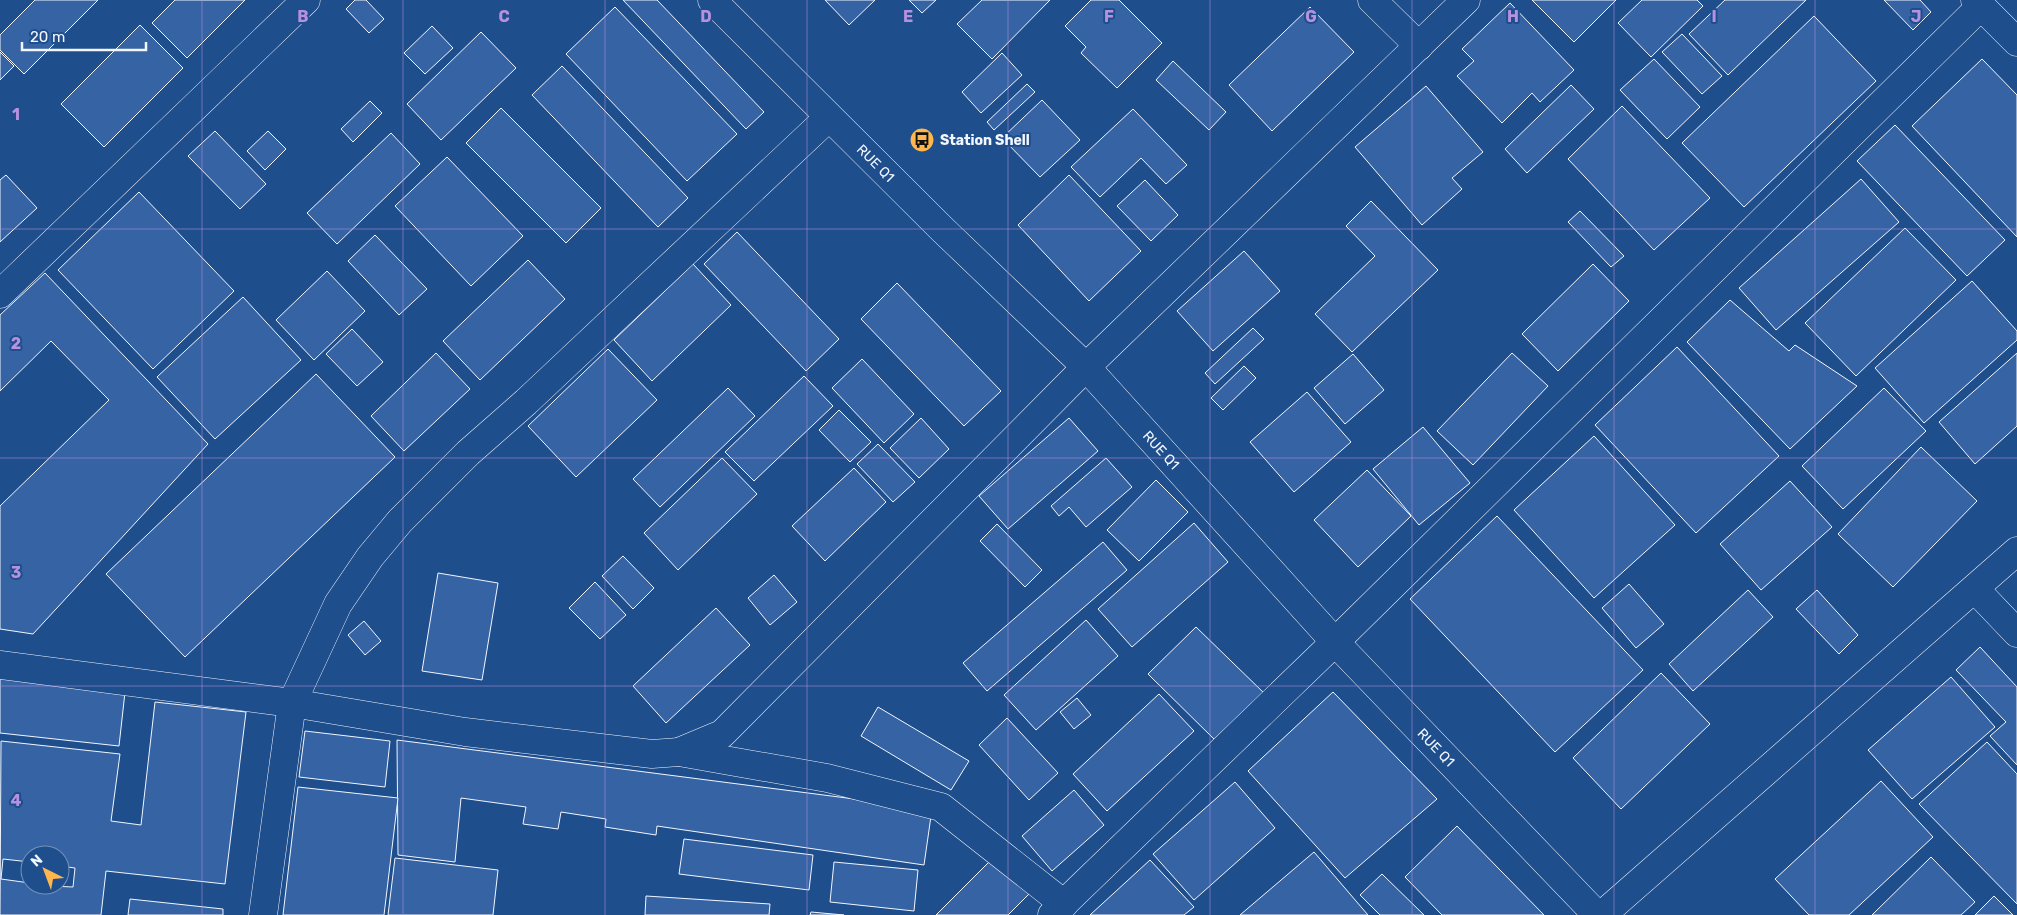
<svg xmlns="http://www.w3.org/2000/svg" width="2017" height="915" viewBox="0 0 2017 915" font-family="Rubik,sans-serif">
<style>
.building{fill:#3563a3;stroke:#f2f6ff;fill-rule:evenodd}
.lines{fill:none;stroke-linecap:round;stroke-linejoin:round}
.street-casing{stroke:#f2f6ff;stroke-width:29}
.secondary-casing{stroke:#f2f6ff;stroke-width:29}
.street{stroke:#1f4e8c;stroke-width:28}
.secondary{stroke:#1f4e8c;stroke-width:28}
.grid{fill:none;stroke:#b691df;stroke-width:1;stroke-opacity:0.55}
.labels{text-anchor:middle;dominant-baseline:central;stroke-width:4;stroke-linejoin:round;paint-order:stroke}
.poi-label{font-size:14px;font-weight:bold;fill:#f2f6ff;stroke:#1f4e8c;text-anchor:start}
.street-label{font-size:14px;fill:#f2f6ff;stroke:#1f4e8c}
.grid-label{font-size:16px;text-anchor:middle;font-weight:bold;fill:#b691df;stroke:#1f4e8c;stroke-width:4;stroke-linejoin:round;paint-order:stroke}
</style>
<rect width="100%" height="100%" fill="#1f4e8c"/>
<!-- building -->
<g class="building">
<path d="M35,0h63l-74,74 -24,-24v-15z"/>
<path d="M175,0h70l-58,58 -35,-35z"/>
<path d="M355,0h11l18,19 -15,14 -23,-24z"/>
<path d="M623,0h34l107,112 -18,17z"/>
<path d="M825,0h50l-26,25z"/>
<path d="M909,0h27l-14,13z"/>
<path d="M982,0h68l-58,59 -35,-35z"/>
<path d="M1091,0h28l43,43 -45,45 -36,-35 5,-6 -21,-21z"/>
<path d="M1532,0h84l-42,42z"/>
<path d="M1642,0h55l6,6 -52,51 -33,-34z"/>
<path d="M1725,0h81l-78,75 -39,-41z"/>
<path d="M1884,0h36l11,12 -18,18z"/>
<path d="M1510,3l64,67 -34,32 -8,-9 -30,30 -45,-47 17,-15 -12,-12z"/>
<path d="M615,7l122,127 -50,47 -121,-127z"/>
<path d="M1310,7l44,45 -82,79 -43,-46z"/>
<path d="M1814,16l62,65 -132,126 -62,-64z"/>
<path d="M140,25l43,43 -79,79 -43,-43z"/>
<path d="M432,26l21,22 -28,26 -21,-21z"/>
<path d="M481,32l35,36 -75,72 -34,-36z"/>
<path d="M1682,34l40,42 -20,18 -40,-42z"/>
<path d="M0,52l14,14 -14,14z"/>
<path d="M1002,53l20,22 -41,38 -19,-21z"/>
<path d="M1654,59l46,48 -33,32 -47,-49z"/>
<path d="M1982,59l35,36v142l-105,-111z"/>
<path d="M1173,61l53,51 -17,18 -53,-50z"/>
<path d="M562,66l126,132 -30,29 -126,-132z"/>
<path d="M1027,84l8,8 -41,38 -7,-8z"/>
<path d="M1571,85l23,24 -67,64 -22,-24z"/>
<path d="M1426,86l57,66 -31,26 10,11 -40,36 -67,-78z"/>
<path d="M1042,100l38,40 -40,37 -38,-39z"/>
<path d="M370,101l12,12 -29,29 -12,-13z"/>
<path d="M1622,106l88,92 -56,52 -86,-91z"/>
<path d="M501,108l100,100 -35,35 -100,-100z"/>
<path d="M1133,109l54,56 -21,19 -25,-26 -41,39 -29,-30z"/>
<path d="M1895,125l110,115 -38,36 -110,-115z"/>
<path d="M215,131l51,53 -26,25 -52,-53z"/>
<path d="M268,131l18,18 -21,21 -18,-19z"/>
<path d="M391,133l29,31 -83,80 -30,-31z"/>
<path d="M447,157l76,79 -52,50 -76,-80z"/>
<path d="M6,175l31,33 -37,34v-62z"/>
<path d="M1069,175l72,76 -52,50 -71,-76z"/>
<path d="M1861,179l38,43 -123,108 -37,-42z"/>
<path d="M1145,180l33,35 -27,26 -34,-35z"/>
<path d="M139,192l95,99 -81,78 -95,-99z"/>
<path d="M1371,201l67,69 -86,82 -37,-38 60,-58 -29,-30z"/>
<path d="M1580,211l44,45 -13,11 -43,-45z"/>
<path d="M1905,228l51,52 -100,96 -51,-53z"/>
<path d="M737,232l102,107 -33,32 -102,-107z"/>
<path d="M375,235l52,54 -28,26 -51,-54z"/>
<path d="M1244,251l36,40 -67,60 -36,-40z"/>
<path d="M528,260l37,39 -85,81 -37,-39z"/>
<path d="M693,264l38,41 -79,76 -38,-41z"/>
<path d="M1593,264l36,37 -71,70 -36,-37z"/>
<path d="M327,271l38,40 -51,49 -38,-40z"/>
<path d="M45,273l163,171 -175,190 -33,-5v-123l109,-106 -58,-59 -51,50v-76z"/>
<path d="M1972,281l45,50v9l-93,83 -49,-55z"/>
<path d="M897,283l104,108 -37,35 -103,-107z"/>
<path d="M243,297l58,63 -86,79 -58,-62z"/>
<path d="M1730,300l59,51 6,-6 62,41 -67,63 -103,-107z"/>
<path d="M1253,328l11,11 -49,45 -10,-11z"/>
<path d="M352,329l31,33 -26,24 -31,-32z"/>
<path d="M1677,347l102,109 -83,77 -101,-108z"/>
<path d="M608,349l49,51 -81,77 -48,-51z"/>
<path d="M436,353l34,36 -66,62 -33,-35z"/>
<path d="M1512,353l36,33 -75,79 -36,-34z"/>
<path d="M2017,353v73l-42,38 -36,-42z"/>
<path d="M1353,354l31,36 -39,34 -31,-36z"/>
<path d="M862,359l52,55 -30,29 -52,-55z"/>
<path d="M1244,366l12,12 -33,32 -12,-12z"/>
<path d="M316,374l79,83 -210,200 -79,-83z"/>
<path d="M804,376l29,30 -79,75 -29,-29z"/>
<path d="M728,388l27,28 -95,91 -27,-28z"/>
<path d="M1884,388l42,43 -83,78 -41,-43z"/>
<path d="M1307,392l44,50 -57,50 -44,-50z"/>
<path d="M839,410l32,32 -21,20 -31,-32z"/>
<path d="M921,418l28,31 -30,29 -29,-30z"/>
<path d="M1069,418l29,33 -90,78 -29,-33z"/>
<path d="M1423,427l47,56 -51,42 -46,-56z"/>
<path d="M1594,436l81,89 -81,73 -80,-88z"/>
<path d="M878,444l37,38 -22,20 -36,-38z"/>
<path d="M1921,447l56,54 -84,86 -55,-53z"/>
<path d="M722,458l35,36 -79,76 -34,-37z"/>
<path d="M1106,458l26,29 -46,40 -17,-20 -10,9 -8,-10z"/>
<path d="M854,468l32,34 -61,59 -33,-35z"/>
<path d="M1367,470l44,46 -53,51 -44,-47z"/>
<path d="M1156,480l32,32 -49,49 -32,-31z"/>
<path d="M1790,481l42,46 -71,63 -41,-46z"/>
<path d="M1497,516l146,154 -88,82 -145,-153z"/>
<path d="M1194,523l34,39 -96,85 -34,-38z"/>
<path d="M997,524l45,46 -17,17 -45,-46z"/>
<path d="M1103,542l24,28 -140,121 -24,-28z"/>
<path d="M623,556l31,32 -21,21 -31,-33z"/>
<path d="M438,573l60,10 -16,97 -60,-9z"/>
<path d="M774,575l23,27 -27,23 -22,-27z"/>
<path d="M595,582l31,33 -26,24 -31,-31z"/>
<path d="M1629,584l35,40 -28,24 -34,-40z"/>
<path d="M1748,590l25,27 -80,74 -24,-27z"/>
<path d="M1817,590l41,45 -19,19 -43,-45z"/>
<path d="M716,608l34,37 -84,78 -33,-37z"/>
<path d="M1086,620l32,36 -82,74 -32,-35z"/>
<path d="M364,621l17,20 -16,14 -17,-20z"/>
<path d="M1196,627l69,67 -49,47 -68,-67z"/>
<path d="M1980,647l37,40v78l-27,-29 16,-14 -50,-52z"/>
<path d="M1661,673l49,51 -89,85 -48,-51z"/>
<path d="M1951,677l44,50 -83,72 -44,-49z"/>
<path d="M0,678l125,14 -6,54 -119,-13z"/>
<path d="M1333,692l104,107 -92,79 -97,-107z"/>
<path d="M1159,694l35,37 -87,80 -34,-37z"/>
<path d="M1077,698l14,17 -17,14 -14,-17z"/>
<path d="M155,702l91,10 -21,172 -119,-13 -5,44h-101l1,-174 119,13 -9,67 30,4zM30,855h30v11l15,2 -2,19 -43,-2v-2l-29,-4 2,-20 27,3z"/>
<path d="M878,707l91,54 -18,29 -90,-54z"/>
<path d="M1007,718l51,55 -29,27 -50,-55z"/>
<path d="M305,731l85,10 -5,46 -86,-10z"/>
<path d="M397,740l535,69 -8,56 -267,-39 -1,9 -51,-8 1,-8 -45,-7 -3,17 -35,-5 3,-17 -65,-9 -6,64 -57,-7z"/>
<path d="M1987,742l30,32v130l-98,-100z"/>
<path d="M1881,781l52,56 -84,78h-40l-34,-36z"/>
<path d="M1235,782l40,46 -81,72 -41,-46z"/>
<path d="M298,787l100,11 -14,117h-101z"/>
<path d="M1074,790l30,35 -52,46 -30,-35z"/>
<path d="M1457,826l87,89h-102l-37,-38z"/>
<path d="M684,839l129,16 -4,35 -130,-16z"/>
<path d="M1314,852l54,63h-128z"/>
<path d="M996,855l36,36 -24,24h-72z"/>
<path d="M1931,857l44,45 -14,13h-89z"/>
<path d="M395,858l103,12 -5,45h-105z"/>
<path d="M1150,860l44,47 -10,8h-94z"/>
<path d="M834,862l84,8 -4,41 -84,-9z"/>
<path d="M1382,874l42,41h-44l-20,-20z"/>
<path d="M646,896l124,8 -1,11h-124z"/>
<path d="M1994,896l19,19h-38z"/>
<path d="M130,899l93,10v6h-95z"/>
<path d="M811,912l33,3h-34z"/>
</g>
<g class="lines">
<defs>
<g id="street">
<path d="M1372,0l47,46"/>
<path d="M1975,0l42,42"/>
<path d="M0,294l306,-294"/>
<path d="M1975,589l42,44"/>
<path d="M0,665l292,38 173,29 187,22 27,-2 148,26 114,29 123,97"/>
<path d="M679,752l43,-18 364,-367 380,-367"/>
<path d="M263,915l29,-212 46,-99 32,-47 30,-36 68,-68 58,-51 302,-284"/>
<path d="M1052,915l283,-273 646,-636"/>
<path d="M1602,915l415,-364"/>
</g>
<g id="secondary">
<path id="s1" d="M712,0l230,229 144,138 249,275 262,273"/>
</g>
</defs>
<!-- street casing -->
<use href="#street" class="street-casing"/>
<!-- secondary casing -->
<use href="#secondary" class="secondary-casing"/>
<!-- street -->
<use href="#street" class="street"/>
<!-- secondary -->
<use href="#secondary" class="secondary"/>
</g>
<!-- grid -->
<path class="grid" d="M202,0v915M403,0v915M605,0v915M807,0v915M1008,0v915M1210,0v915M1412,0v915M1614,0v915M1815,0v915M0,229h2017M0,458h2017M0,686h2017"/>
<!-- icons -->
<defs>
<symbol id="bus-disc" viewBox="-11 -11 22 22"><circle r="9.5" fill="#ffb74d" stroke="#1f4e8c"/><path d="M-5-6H5V4H4V6H2V4H-2V6H-4V4H-5ZM-3.5-4V0h7V-4ZM-3.5 1.2v1.5H-2V1.2ZM2 1.2v1.5H3.5V1.2Z" fill="#111"/></symbol>
</defs>
<g fill-rule="evenodd">
<use href="#bus-disc" x="908" y="126" width="28" height="28"/>
</g>
<g class="labels">
<!-- poi labels -->
<g class="poi-label">
<text x="940" y="140">Station Shell</text>
</g>
<!-- street labels -->
<g class="street-label">
<text stroke="none"><textPath href="#s1" startOffset="231">RUE Q1</textPath></text>
<text stroke="none"><textPath href="#s1" startOffset="636">RUE Q1</textPath></text>
<text stroke="none"><textPath href="#s1" startOffset="1041">RUE Q1</textPath></text>
</g>
</g>
<g class="grid-label">
<text x="303" y="22">B</text>
<text x="504" y="22">C</text>
<text x="706" y="22">D</text>
<text x="908" y="22">E</text>
<text x="1109" y="22">F</text>
<text x="1311" y="22">G</text>
<text x="1513" y="22">H</text>
<text x="1714" y="22">I</text>
<text x="1916" y="22">J</text>
<text x="16" y="120">1</text>
<text x="16" y="349">2</text>
<text x="16" y="578">3</text>
<text x="16" y="806">4</text>
</g>
<!-- north arrow -->
<g transform="translate(45 870) rotate(318)"><circle r="24" fill="#1f4e8c" stroke="#7391ba"/>
<path d="M0-4L9 19L0 12L-9 19Z" fill="#ffb74d"/>
<text y="-8" font-size="14" font-weight="bold" text-anchor="middle" fill="#f2f6ff">N</text>
</g>
<!-- scale -->
<path d="M22 42v8h124v-8" fill="none" stroke="#f2f6ff" stroke-width="2.5"/>
<text x="30" y="42" font-size="15" fill="#f2f6ff" stroke="#1f4e8c" stroke-width="4" paint-order="stroke">20 m</text>
</svg>
